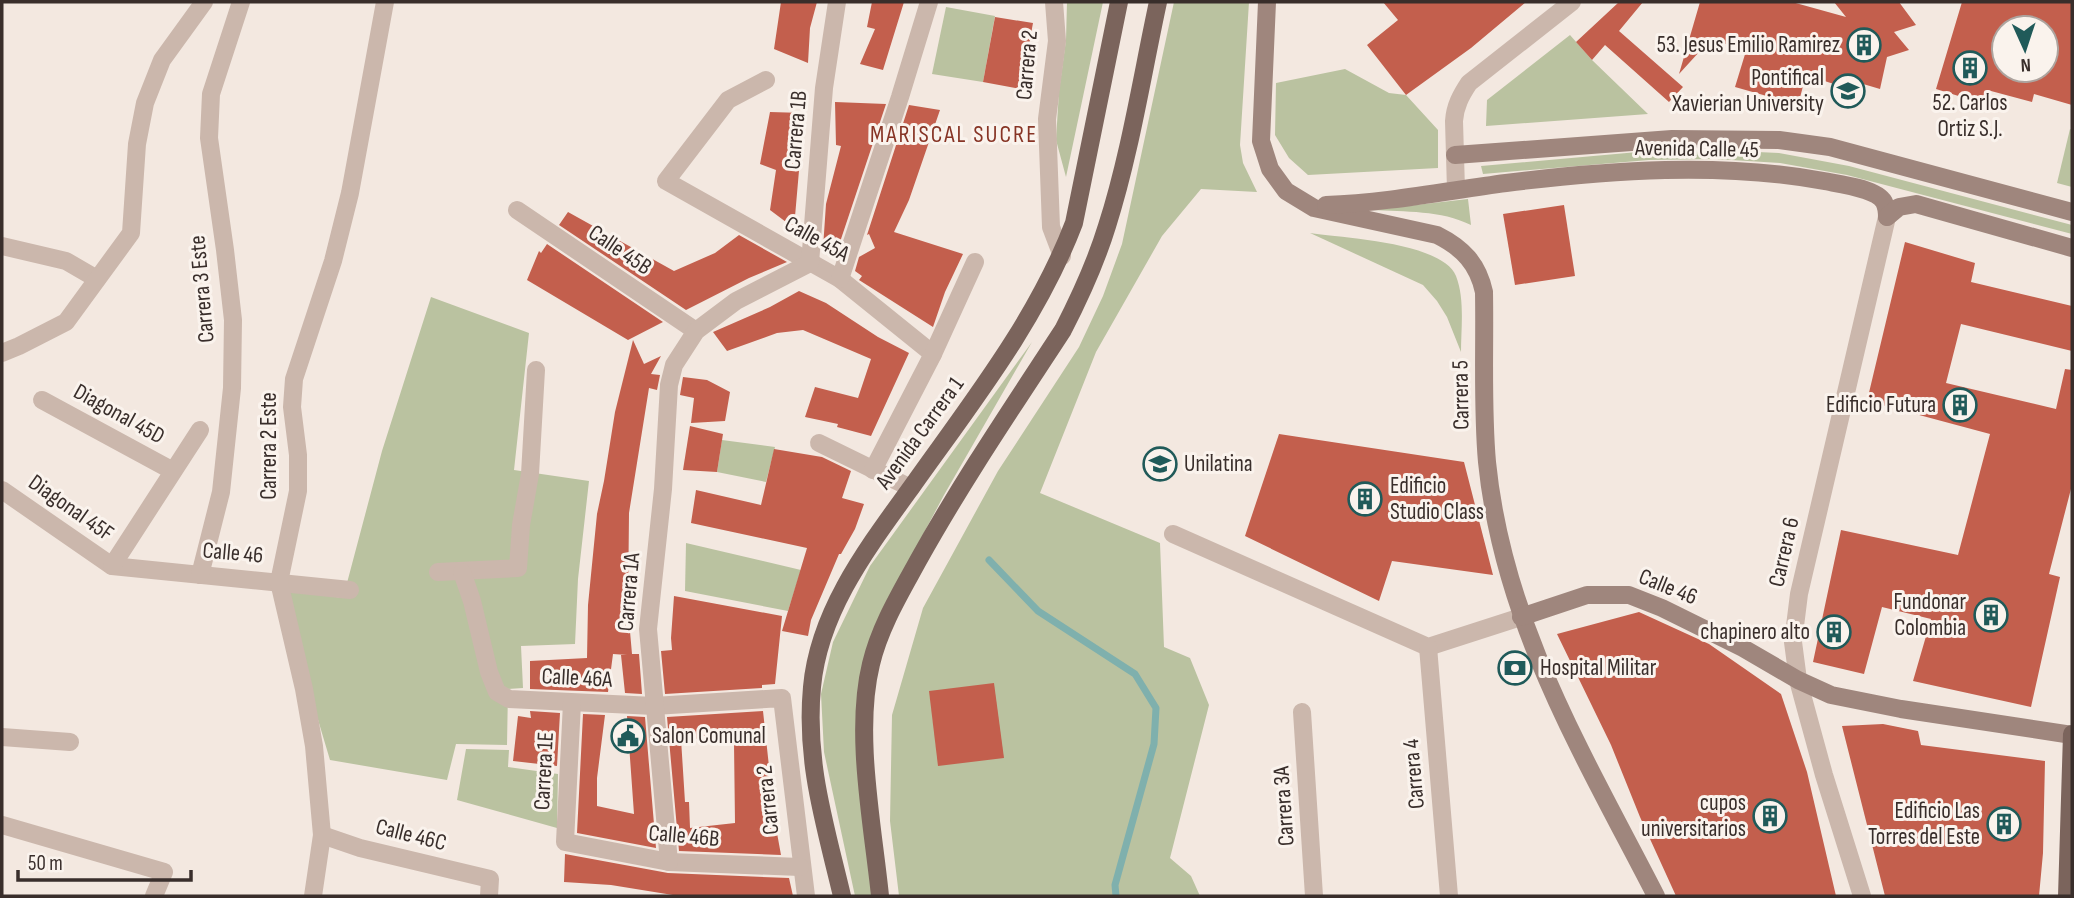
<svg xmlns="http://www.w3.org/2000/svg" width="2074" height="898" viewBox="0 0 2074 898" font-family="'Sofia Sans Condensed',sans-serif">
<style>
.green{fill:#bac2a0}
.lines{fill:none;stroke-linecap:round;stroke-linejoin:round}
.stream{stroke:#7fb0ad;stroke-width:7}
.building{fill:#c35f4d;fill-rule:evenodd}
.street{stroke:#cbb7ac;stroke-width:18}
.secondary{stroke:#9f867d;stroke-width:18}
.primary{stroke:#7b645c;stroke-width:18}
.labels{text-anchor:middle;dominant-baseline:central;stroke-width:6;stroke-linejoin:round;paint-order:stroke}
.poi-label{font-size:23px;fill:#392e2b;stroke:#faf3ed;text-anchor:end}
.street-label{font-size:23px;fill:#392e2b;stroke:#faf3ed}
.neighbourhood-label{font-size:24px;letter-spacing:2px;fill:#873425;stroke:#faf3ed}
</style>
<rect width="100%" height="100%" fill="#f3e8e0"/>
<!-- green -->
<g class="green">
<path d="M1067,2h36l-37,175 -10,-37 3,-49 7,-51z"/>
<path d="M1174,2h75l-9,143 3,18 14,29 -56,-3 -39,47 -66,116 -56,141 120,50 4,104 26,11 19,47 -39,153 21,18 9,20h-301l-9,-75 2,-106 31,-107 75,-137 81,-124 24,-51 19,-52z"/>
<path d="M946,7l49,9 -12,66 -51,-8z"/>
<path d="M1570,35l22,25 56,54 -162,12 1,-26z"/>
<path d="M1345,69l44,24 17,2 32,35v38l-130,7 -19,-17 -14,-23 1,-52z"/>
<path d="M2070,129l2,1v57l-15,-4z"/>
<path d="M1715,150l64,3 70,13 223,59v9l-225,-59 -67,-12 -65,-4 -66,1 -166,14 -2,-8 168,-15z"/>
<path d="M1468,199l3,26c-30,-15 -66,-13 -99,-15z"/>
<path d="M1310,233c33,5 132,9 146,43 9,23 5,52 5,76l-14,-35 -10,-16 -14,-16z"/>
<path d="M431,297l98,36 -15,137 75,11 -11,98 -3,65 -54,2 2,42 -15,1 -1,56 -51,-1 -9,36 -117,-20 -51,-171 64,9 39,-147z"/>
<path d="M1032,342l-88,153 -67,126 -13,52 9,223h-18l-31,-144 -3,-58 12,-52 37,-76z"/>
<path d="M722,440l53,7 -9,35 -49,-10z"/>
<path d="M686,543l115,27 -13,41 -103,-20z"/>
<path d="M466,749l43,1 -1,17 50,7 -1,54 -100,-28z"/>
</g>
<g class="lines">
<!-- stream -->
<path class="stream" d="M989,560l49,51 97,63 21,34 -2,36 -39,141 1,11"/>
</g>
<!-- building -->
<g class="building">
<path d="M781,2h36l-7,26 -2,35 -34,-14z"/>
<path d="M872,2h32l-21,68 -23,-6 15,-35 -8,-2z"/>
<path d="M1383,2h143l-55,46 -65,47 -39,-50 31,-25z"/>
<path d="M1619,2h24l-24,29 64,56 -14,15 -64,-57 -13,15 -16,-18z"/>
<path d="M1700,2h92l54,15 -12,-15h65l17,23 -22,7 15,18 -22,7 -7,32 -37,-11 -3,8 -34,-11 -8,30 -63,-18 11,-36 -35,-12 -32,35z"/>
<path d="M1962,2h110v103l-38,-11 -2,8 -41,-11 -3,9 -6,-1 -1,4 -45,-14zM2004,28h42v42h-42z"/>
<path d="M995,17l38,6 -12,66 -38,-7z"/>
<path d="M835,102l51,2 -47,141 -13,5 -3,-2 3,-44 15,-58 -5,-1z"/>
<path d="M909,105l31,5 -31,90 -15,32 69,22 -18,38 -12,35 -74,-47 3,-4 -7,-5 4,-14 16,-9 -6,-14 -2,1z"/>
<path d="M770,112l34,1 -10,115 -24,-18 6,-40 -16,-6z"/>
<path d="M1564,205l11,71 -60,9 -12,-71z"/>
<path d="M568,212l106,59 41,-18 24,-18 48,27 -38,16 -63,32 -127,-85z"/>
<path d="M1905,242l70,21 -4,19 101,24v45l-111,-27 -15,59 110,26 9,-40 7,1v115l-23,89 11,3 -29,130 -118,-26 18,-62 -49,-12 -18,67 -51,-12 28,-132 117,25 32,-121 -123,-33z"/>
<path d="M547,244l116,78 -35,18 -101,-60 12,-29 2,2z"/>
<path d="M799,291l27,12 52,34 31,16 -38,83 -34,-9 1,-3 -33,-7 10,-30 43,11 13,-39 -68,-29 -26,3 -50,18 -14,-19 57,-25z"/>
<path d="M633,340l11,24 17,-8 -10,18 9,1 -3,15 -8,-2 -20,125 -1,96 4,45h7l3,40 -17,-1 -4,-38h6l-14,-1 -5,38 -78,-3v-28l57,-3 1,-53 9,-91 7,-33 11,-69z"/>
<path d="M683,377l24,3 23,12 -5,29 -34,2 3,-25 -14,-3z"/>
<path d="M690,426l33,8 -6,38 -34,-2z"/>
<path d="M1279,434l185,28 29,113 -101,-14 -13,40 -134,-65z"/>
<path d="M774,449l48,8 29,14 -9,27 22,6 -9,25 -14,25h-2l-28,66 -3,16 -26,-5 25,-83 -116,-25 5,-33 65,15z"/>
<path d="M674,596l108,20 -7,68 -13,1v3l-97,6 -4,-43 11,-1 -1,-12z"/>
<path d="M1639,612l70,32 72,50 26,78 29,124h-160l-36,-79 -29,-72 -54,-111z"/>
<path d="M994,683l10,75 -66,8 -9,-75z"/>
<path d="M530,711l30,2 -3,53 -44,-5 5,-45 13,2z"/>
<path d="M763,711l12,111 6,33 -102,-4 -12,-134zM720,738l14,5 1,80 -45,5 -1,-26h-4l-4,-63z"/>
<path d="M583,714l22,1 -8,63v28l37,8 -7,-98 18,1 11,131 -79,-15z"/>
<path d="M1883,724l35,7 3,14 124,16 -2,92 -4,43h-154l-43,-170z"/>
<path d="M565,854l103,19 121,5 4,18h-114l-68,-11 -47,-3z"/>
</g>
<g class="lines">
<!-- street -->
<g class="street">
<path d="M1054,2l3,39 -10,78 4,108 11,29"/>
<path d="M766,80l-38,20 -62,81 174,98 93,75"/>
<path d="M1456,190l-2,-69c1,-15 7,-26 15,-38l103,-81"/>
<path d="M517,210l179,121"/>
<path d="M2,246l64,15 31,18"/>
<path d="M840,279l60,-182 29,-95"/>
<path d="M2,353l17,-7 47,-24 65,-89 6,-89 8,-41 17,-43 42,-58"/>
<path d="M42,400l131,71"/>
<path d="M819,443l92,45"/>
<path d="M873,470l60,-116 42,-92"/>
<path d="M2,490l110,76 238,24"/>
<path d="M1173,534l255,113 93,-30"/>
<path d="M112,566l88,-136"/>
<path d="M438,572l80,-4 3,-43 9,-51 6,-104"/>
<path d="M462,572l10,29 17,71 8,20 12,7 145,7 128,-8 24,198"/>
<path d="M200,575l21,-83 11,-104 1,-68 -8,-70 -16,-112 2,-44 30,-92"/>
<path d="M1428,647l21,249"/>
<path d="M572,703l-7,139 104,20 131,5"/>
<path d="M1302,712l12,184"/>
<path d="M2,737l68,5"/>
<path d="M2,825l162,47 -10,24"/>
<path d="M322,835l38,13 130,31 -1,17"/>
<path d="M669,862l-21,-233 15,-140 6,-104 5,-20 22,-34 40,-30 74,-38 14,-175 13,-86"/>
<path d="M313,896l9,-61 -8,-89 -10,-57 -25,-107 19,-91v-36l-6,-48 2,-28 39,-118 17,-68 35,-191"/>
<path d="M1862,896l-38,-121 -26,-95 -5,-38 6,-48 88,-377"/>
</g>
<!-- secondary -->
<g class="secondary">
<path d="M1267,2l-6,139 9,28 16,22 28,17 123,27c26,13 41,29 47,57 1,57 -2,114 3,170 16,161 97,294 169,434"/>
<path d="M1455,155l217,-16 107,1 51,7 242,65"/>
<path d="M1326,205c60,-2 120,-14 180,-22 103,-13 215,-21 318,-2 15,3 52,7 60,21 2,4 3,10 3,15"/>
<path d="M1887,217l12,-10 17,-3 156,44"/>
<path d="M1521,617l66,-22h42l33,13 81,40 55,32 33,15 70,14 171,26"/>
</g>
<!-- primary -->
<g class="primary">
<path d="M842,896c-17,-72 -37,-134 -30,-209 7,-77 57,-141 101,-202 59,-83 124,-165 161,-262l45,-221"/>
<path d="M880,896c-7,-70 -26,-163 -9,-232 9,-38 30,-72 48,-105 44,-79 95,-154 144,-229 17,-33 33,-68 44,-104 23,-72 35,-150 51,-224"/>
<path d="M2067,896l5,-162"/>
</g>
</g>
<!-- icons -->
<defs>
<symbol id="building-ring" viewBox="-11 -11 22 22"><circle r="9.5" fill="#faf3ed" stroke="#205a59" stroke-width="1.5"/><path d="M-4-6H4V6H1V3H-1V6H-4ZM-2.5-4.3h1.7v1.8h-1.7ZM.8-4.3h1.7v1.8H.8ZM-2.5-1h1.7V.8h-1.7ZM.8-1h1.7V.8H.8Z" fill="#205a59"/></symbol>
<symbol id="university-ring" viewBox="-11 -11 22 22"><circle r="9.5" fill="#faf3ed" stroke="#205a59" stroke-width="1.5"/><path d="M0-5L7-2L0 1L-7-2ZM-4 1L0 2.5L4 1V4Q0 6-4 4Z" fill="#205a59"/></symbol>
<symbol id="bank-ring" viewBox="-11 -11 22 22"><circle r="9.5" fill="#faf3ed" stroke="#205a59" stroke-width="1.5"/><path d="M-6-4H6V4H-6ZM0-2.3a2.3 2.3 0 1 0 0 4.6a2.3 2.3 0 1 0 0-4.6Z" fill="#205a59"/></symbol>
<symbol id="civic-ring" viewBox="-11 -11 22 22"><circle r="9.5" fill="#faf3ed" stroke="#205a59" stroke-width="1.5"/><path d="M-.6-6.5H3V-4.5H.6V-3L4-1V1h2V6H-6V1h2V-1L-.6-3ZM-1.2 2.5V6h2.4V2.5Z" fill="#205a59"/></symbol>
</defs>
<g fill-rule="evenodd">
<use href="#building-ring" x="1845" y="26" width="38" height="38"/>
<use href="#building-ring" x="1951" y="49" width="38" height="38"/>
<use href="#university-ring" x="1829" y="72" width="38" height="38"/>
<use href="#building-ring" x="1941" y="386" width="38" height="38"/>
<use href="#university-ring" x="1141" y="445" width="38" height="38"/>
<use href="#building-ring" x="1346" y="480" width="38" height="38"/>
<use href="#building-ring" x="1972" y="596" width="38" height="38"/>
<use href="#building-ring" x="1815" y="613" width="38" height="38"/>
<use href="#bank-ring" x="1496" y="649" width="38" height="38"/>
<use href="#civic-ring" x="609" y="717" width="38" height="38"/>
<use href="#building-ring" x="1751" y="797" width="38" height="38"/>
<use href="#building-ring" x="1985" y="805" width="38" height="38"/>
</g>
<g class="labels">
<!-- poi labels -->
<g class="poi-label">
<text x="1840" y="45">53. Jesus Emilio Ramirez</text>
<text x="1824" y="78">Pontifical<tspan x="1824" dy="26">Xavierian University</tspan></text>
<text x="1970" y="103" text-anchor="middle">52. Carlos<tspan x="1970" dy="26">Ortiz S.J.</tspan></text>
<text x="1936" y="405">Edificio Futura</text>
<text x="1184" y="464" text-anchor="start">Unilatina</text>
<text x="1390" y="486" text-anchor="start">Edificio<tspan x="1390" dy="26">Studio Class</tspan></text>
<text x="1966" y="602">Fundonar<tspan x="1966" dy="26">Colombia</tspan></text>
<text x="1810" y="632">chapinero alto</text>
<text x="1540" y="668" text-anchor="start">Hospital Militar</text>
<text x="652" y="736" text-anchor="start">Salon Comunal</text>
<text x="1746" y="803">cupos<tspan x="1746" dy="26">universitarios</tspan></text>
<text x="1980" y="811">Edificio Las<tspan x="1980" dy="26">Torres del Este</tspan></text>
</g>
<!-- street labels -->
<g class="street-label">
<text transform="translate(1027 65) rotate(-85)">Carrera 2</text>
<text transform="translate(796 130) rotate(-85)">Carrera 1B</text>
<text transform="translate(1697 149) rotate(1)">Avenida Calle 45</text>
<text transform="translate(817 239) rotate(29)">Calle 45A</text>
<text transform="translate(620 250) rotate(34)">Calle 45B</text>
<text transform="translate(202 289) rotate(-95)">Carrera 3 Este</text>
<text transform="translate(1461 395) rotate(-91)">Carrera 5</text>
<text transform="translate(119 414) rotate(29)">Diagonal 45D</text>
<text transform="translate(920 433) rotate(-54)">Avenida Carrera 1</text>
<text transform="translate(269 446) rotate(-90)">Carrera 2 Este</text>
<text transform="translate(71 508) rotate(35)">Diagonal 45F</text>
<text transform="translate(1784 552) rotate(-77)">Carrera 6</text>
<text transform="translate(233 553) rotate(5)">Calle 46</text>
<text transform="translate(1668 587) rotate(22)">Calle 46</text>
<text transform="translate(629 592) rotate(-85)">Carrera 1A</text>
<text transform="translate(577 678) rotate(3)">Calle 46A</text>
<text transform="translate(544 771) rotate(-87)">Carrera 1E</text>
<text transform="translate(1414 774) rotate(-95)">Carrera 4</text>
<text transform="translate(768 800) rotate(-96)">Carrera 2</text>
<text transform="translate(1284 806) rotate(-94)">Carrera 3A</text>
<text transform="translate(411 835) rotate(14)">Calle 46C</text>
<text transform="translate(684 836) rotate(5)">Calle 46B</text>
</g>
<!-- neighbourhood labels -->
<g class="neighbourhood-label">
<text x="954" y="134">MARISCAL SUCRE</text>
</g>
</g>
<!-- border -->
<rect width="2074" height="898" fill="none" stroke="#392e2b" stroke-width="7"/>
<!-- north arrow -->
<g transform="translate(2025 49) rotate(177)"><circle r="33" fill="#faf3ed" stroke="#ada49f" stroke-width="2"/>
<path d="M0-5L12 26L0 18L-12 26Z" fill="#205a59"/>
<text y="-10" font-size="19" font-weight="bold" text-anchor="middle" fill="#392e2b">N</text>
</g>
<!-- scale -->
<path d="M18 870v10h173v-10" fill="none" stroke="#392e2b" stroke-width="3.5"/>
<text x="28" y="870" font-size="21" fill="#392e2b" stroke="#faf3ed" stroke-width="5" paint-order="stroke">50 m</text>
</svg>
